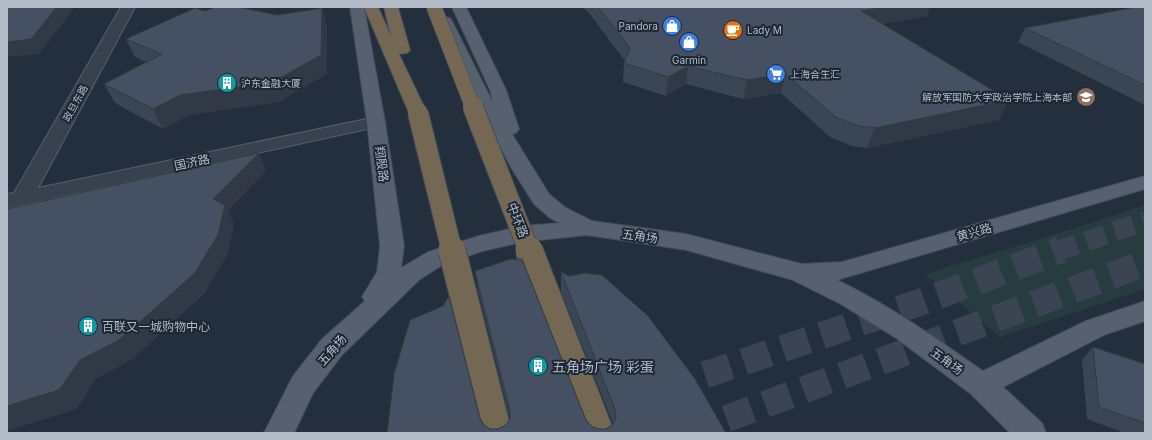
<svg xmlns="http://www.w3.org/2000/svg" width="1152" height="440" viewBox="0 0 1152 440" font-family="Inter,'Noto Sans SC',sans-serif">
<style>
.green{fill:#263c3f}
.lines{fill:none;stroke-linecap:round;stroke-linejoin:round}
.major-tunnel-far1{stroke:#3a4453;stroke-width:20;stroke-dasharray:20 10;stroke-linecap:butt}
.major-tunnel{stroke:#3a4453;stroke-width:27;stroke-dasharray:27 14;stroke-linecap:butt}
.minor-casing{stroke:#565f6c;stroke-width:2}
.major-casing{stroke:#414a57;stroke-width:2}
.highway-casing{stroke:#434c59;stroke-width:2}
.minor{fill:#38414e;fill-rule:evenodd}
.major{fill:#56606e;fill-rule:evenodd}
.highway{fill:#746855;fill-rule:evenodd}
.highway-bridge-far2-casing{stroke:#434c59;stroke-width:16;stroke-linecap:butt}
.highway-bridge-far1-casing{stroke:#434c59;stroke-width:22;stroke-linecap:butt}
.highway-bridge-casing{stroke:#434c59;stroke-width:29;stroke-linecap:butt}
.highway-bridge-far2{stroke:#746855;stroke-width:15}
.highway-bridge-far1{stroke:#746855;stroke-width:20}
.highway-bridge{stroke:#746855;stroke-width:27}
.wall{fill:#3b4654}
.shaded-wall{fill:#303945}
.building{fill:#455162;stroke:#303945}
.labels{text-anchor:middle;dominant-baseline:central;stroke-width:4;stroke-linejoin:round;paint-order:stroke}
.far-poi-label{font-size:10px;fill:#b4bcc9;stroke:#1d2633;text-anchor:start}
.far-street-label{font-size:10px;fill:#b4bcc9;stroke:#1d2633}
.street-label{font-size:12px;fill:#b4bcc9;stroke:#1d2633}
.poi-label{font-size:12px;fill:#b4bcc9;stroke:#1d2633;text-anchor:start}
.near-poi-label{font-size:14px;fill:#b4bcc9;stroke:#1d2633;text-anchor:start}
</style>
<rect width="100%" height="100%" fill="#242f3e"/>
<!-- green -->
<path class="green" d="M1145,205v84l-145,48 -75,-63 147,-45z"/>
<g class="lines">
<!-- major-tunnel-far1 -->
<path class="major-tunnel-far1" d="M1058,251l87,-30"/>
<!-- major-tunnel -->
<g class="major-tunnel">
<path d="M666,388l258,-87 137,-51"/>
<path d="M688,433l457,-170"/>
</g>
<defs>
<path id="minor" d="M121,7h14l-97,181 338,-71 6,1 3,4 -3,4 -6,1 -369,81v-14l7,-1z"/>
<path id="major" d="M350,7h14l21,115 19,124 -3,22 27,-16 51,-16 43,-10 38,-3 -10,-5 -16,-14 -22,-35 -41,-76 -33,-72 2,-3 5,-1 5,1 2,3 41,82 -3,-13 -38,-83h14l40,83 13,39 -3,4 -4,1 37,60 17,14 26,13 94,13 116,30 40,-2 303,-86v13l-308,91c52,25 99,58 146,91l103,-50 59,-20v20l-41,14 -101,52 39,36 4,10h-36l-39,-39 -75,-56 -57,-35 -46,-23 -107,-30 -99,-15 -65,7 -39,9 -39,13 -25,16 -77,75 -29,38 -19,40h-30l29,-57 29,-37 43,-38 -3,-4 15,-25 3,-26 -13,-124z"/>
<path id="highway" d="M364,7h14l13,29 -7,-29h14l12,43 -3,3 -8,1 28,59 -3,4 -6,1 -6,-1 -3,-4z"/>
</defs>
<!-- minor casing -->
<use href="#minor" class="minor-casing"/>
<!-- major casing -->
<use href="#major" class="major-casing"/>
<!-- highway casing -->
<use href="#highway" class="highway-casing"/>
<!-- minor -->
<use href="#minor" class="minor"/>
<!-- major -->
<use href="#major" class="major"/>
<!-- highway -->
<use href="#highway" class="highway"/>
<defs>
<path id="highway-bridge-far2" d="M434,7l39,101"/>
<g id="highway-bridge-far1">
<path d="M473,107l56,144"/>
<path d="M418,113l34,138"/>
</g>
<g id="highway-bridge">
<path d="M452,250l46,183"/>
<path d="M529,250l71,183"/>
</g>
</defs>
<!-- highway-bridge-far2 casing -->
<use href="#highway-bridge-far2" class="highway-bridge-far2-casing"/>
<!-- highway-bridge-far1 casing -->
<use href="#highway-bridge-far1" class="highway-bridge-far1-casing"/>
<!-- highway-bridge casing -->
<use href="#highway-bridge" class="highway-bridge-casing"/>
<!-- highway-bridge-far2 -->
<use href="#highway-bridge-far2" class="highway-bridge-far2"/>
<!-- highway-bridge-far1 -->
<use href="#highway-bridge-far1" class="highway-bridge-far1"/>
<!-- highway-bridge -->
<use href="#highway-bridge" class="highway-bridge"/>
</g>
<!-- wall -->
<g class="wall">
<path d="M582,7h348l-3,9 -45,8 117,96 -132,28 -15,-2 -22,-9 -49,-44 -38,6 -57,-15 -20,12 -43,-14 1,-19 1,-2 -36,-48z"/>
<path d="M1145,7v98l-127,-63 7,-14z"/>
<path d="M205,11l122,15v48l-49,28 -89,13 -26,14 -48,-26 -11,-19 42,-22 -11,-5 -9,-18z"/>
<path d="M475,271l116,155 7,3h8l7,-5 -52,-132v-20l165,161h-339l93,-15 4,7 6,4h8l8,-4 4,-6 -32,-129z"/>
<path d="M1093,347l52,17v69h-20l-38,-14 -5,-59z"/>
</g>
<!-- shaded-wall -->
<g class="shaded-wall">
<path d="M57,7h18l-36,47 -32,3v-15z"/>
<path d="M887,7h43l-3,9 -71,12 5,-17z"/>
<path d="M322,8l5,18v48l-49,28 -89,13 -26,14 -10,-20z"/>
<path d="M688,66l-2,18 -20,12 2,-19z"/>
<path d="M785,74l-4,19 -38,6 4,-19z"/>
<path d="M1009,100l-10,20 -132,28 8,-20z"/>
<path d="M259,153l7,18 -38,40 6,13 -6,30 -23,39 -72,66 -37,20 -19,30 -70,22v-25l73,-46 133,-161z"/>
</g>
<!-- building -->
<g class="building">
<path d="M7,7h50l-26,32 -24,3z"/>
<path d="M216,7h22l39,8 45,-7 -1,47 -50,28 -91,12 -27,14 -49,-25 58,-30 -36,-15 69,-31 10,3z"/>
<path d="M598,7h289l-26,4 148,89 -134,28 -16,-2 -23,-9 -51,-43 -38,6 -59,-14 -20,11 -44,-14 6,-15z"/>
<path d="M1136,7h9v78l-120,-57z"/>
<path d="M259,153l-46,46 12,6 -7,30 -24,39 -75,66 -39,20 -21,30 -52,16v-197z"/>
<path d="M511,259h11l64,161 5,6 7,3h8l7,-5 3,-7 -1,-8 -54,-137 8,4 15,-3 18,2 46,41 47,63 31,54h-339l7,-59 16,-54 33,-14 6,-10 31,122 4,7 6,4h8l8,-4 4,-6v-8l-35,-140z"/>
<path d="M1093,347l52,17v59l-46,-16z"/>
</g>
<!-- icons -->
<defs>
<symbol id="shop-disc" viewBox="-11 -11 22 22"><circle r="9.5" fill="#3f7fe0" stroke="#1d2633"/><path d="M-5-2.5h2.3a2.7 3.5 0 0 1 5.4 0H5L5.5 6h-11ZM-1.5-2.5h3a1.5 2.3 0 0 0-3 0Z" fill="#fff"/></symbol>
<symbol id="cafe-disc" viewBox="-11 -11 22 22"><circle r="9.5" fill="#e8710a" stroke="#1d2633"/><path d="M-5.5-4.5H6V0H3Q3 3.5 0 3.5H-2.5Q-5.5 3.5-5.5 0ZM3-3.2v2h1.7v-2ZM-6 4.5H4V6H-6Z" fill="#fff"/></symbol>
<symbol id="supermarket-disc" viewBox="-11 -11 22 22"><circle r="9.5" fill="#3f7fe0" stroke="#1d2633"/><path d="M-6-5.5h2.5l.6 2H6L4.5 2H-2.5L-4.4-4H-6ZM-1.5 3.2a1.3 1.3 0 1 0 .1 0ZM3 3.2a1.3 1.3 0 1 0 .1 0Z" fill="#fff"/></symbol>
<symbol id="building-disc" viewBox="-11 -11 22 22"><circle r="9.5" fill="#0f9aa8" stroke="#1d2633"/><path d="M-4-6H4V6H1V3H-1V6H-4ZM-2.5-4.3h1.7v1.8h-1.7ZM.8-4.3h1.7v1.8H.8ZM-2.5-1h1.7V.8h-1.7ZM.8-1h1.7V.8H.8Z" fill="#fff"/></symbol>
<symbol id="university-disc" viewBox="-11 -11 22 22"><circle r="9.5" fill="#8d6e63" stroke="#1d2633"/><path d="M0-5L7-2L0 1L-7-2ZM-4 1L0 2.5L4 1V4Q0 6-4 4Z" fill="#fff"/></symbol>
</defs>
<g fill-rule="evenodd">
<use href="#shop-disc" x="661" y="15" width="22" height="22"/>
<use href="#cafe-disc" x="722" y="19" width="22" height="22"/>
<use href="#shop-disc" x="678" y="31" width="22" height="22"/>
<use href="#supermarket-disc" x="765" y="63" width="22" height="22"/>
<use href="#building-disc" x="216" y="72" width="22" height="22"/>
<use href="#university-disc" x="1075" y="86" width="22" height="22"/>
<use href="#building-disc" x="77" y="315" width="22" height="22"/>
<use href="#building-disc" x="527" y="355" width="22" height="22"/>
</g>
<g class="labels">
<!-- far-poi labels -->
<g class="far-poi-label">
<text x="658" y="26" text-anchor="end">Pandora</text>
<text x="747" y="30">Lady M</text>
<text x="689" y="60" text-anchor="middle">Garmin</text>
<text x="790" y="74">上海合生汇</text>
<text x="241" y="83">沪东金融大厦</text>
<text x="1072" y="97" text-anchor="end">解放军国防大学政治学院上海本部</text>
</g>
<!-- far-street labels -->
<g class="far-street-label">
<text transform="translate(75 103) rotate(-61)">政旦东路</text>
</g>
<!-- street labels -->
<g class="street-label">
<text transform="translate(192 162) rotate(-12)">国济路</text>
<text transform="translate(382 164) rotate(83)">翔殷路</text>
<text transform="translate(518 220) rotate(69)">中环路</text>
<text transform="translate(974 232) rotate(-16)">黄兴路</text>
<text transform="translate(640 236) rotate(8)">五角场</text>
<text transform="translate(332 350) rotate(-49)">五角场</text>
<text transform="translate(947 361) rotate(35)">五角场</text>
</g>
<!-- poi labels -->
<g class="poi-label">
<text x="102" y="326">百联又一城购物中心</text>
</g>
<!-- near-poi labels -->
<g class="near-poi-label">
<text x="552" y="366">五角场广场 彩蛋</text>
</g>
</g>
<!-- border -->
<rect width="1152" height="440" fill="none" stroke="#b4bcc9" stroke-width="16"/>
</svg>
